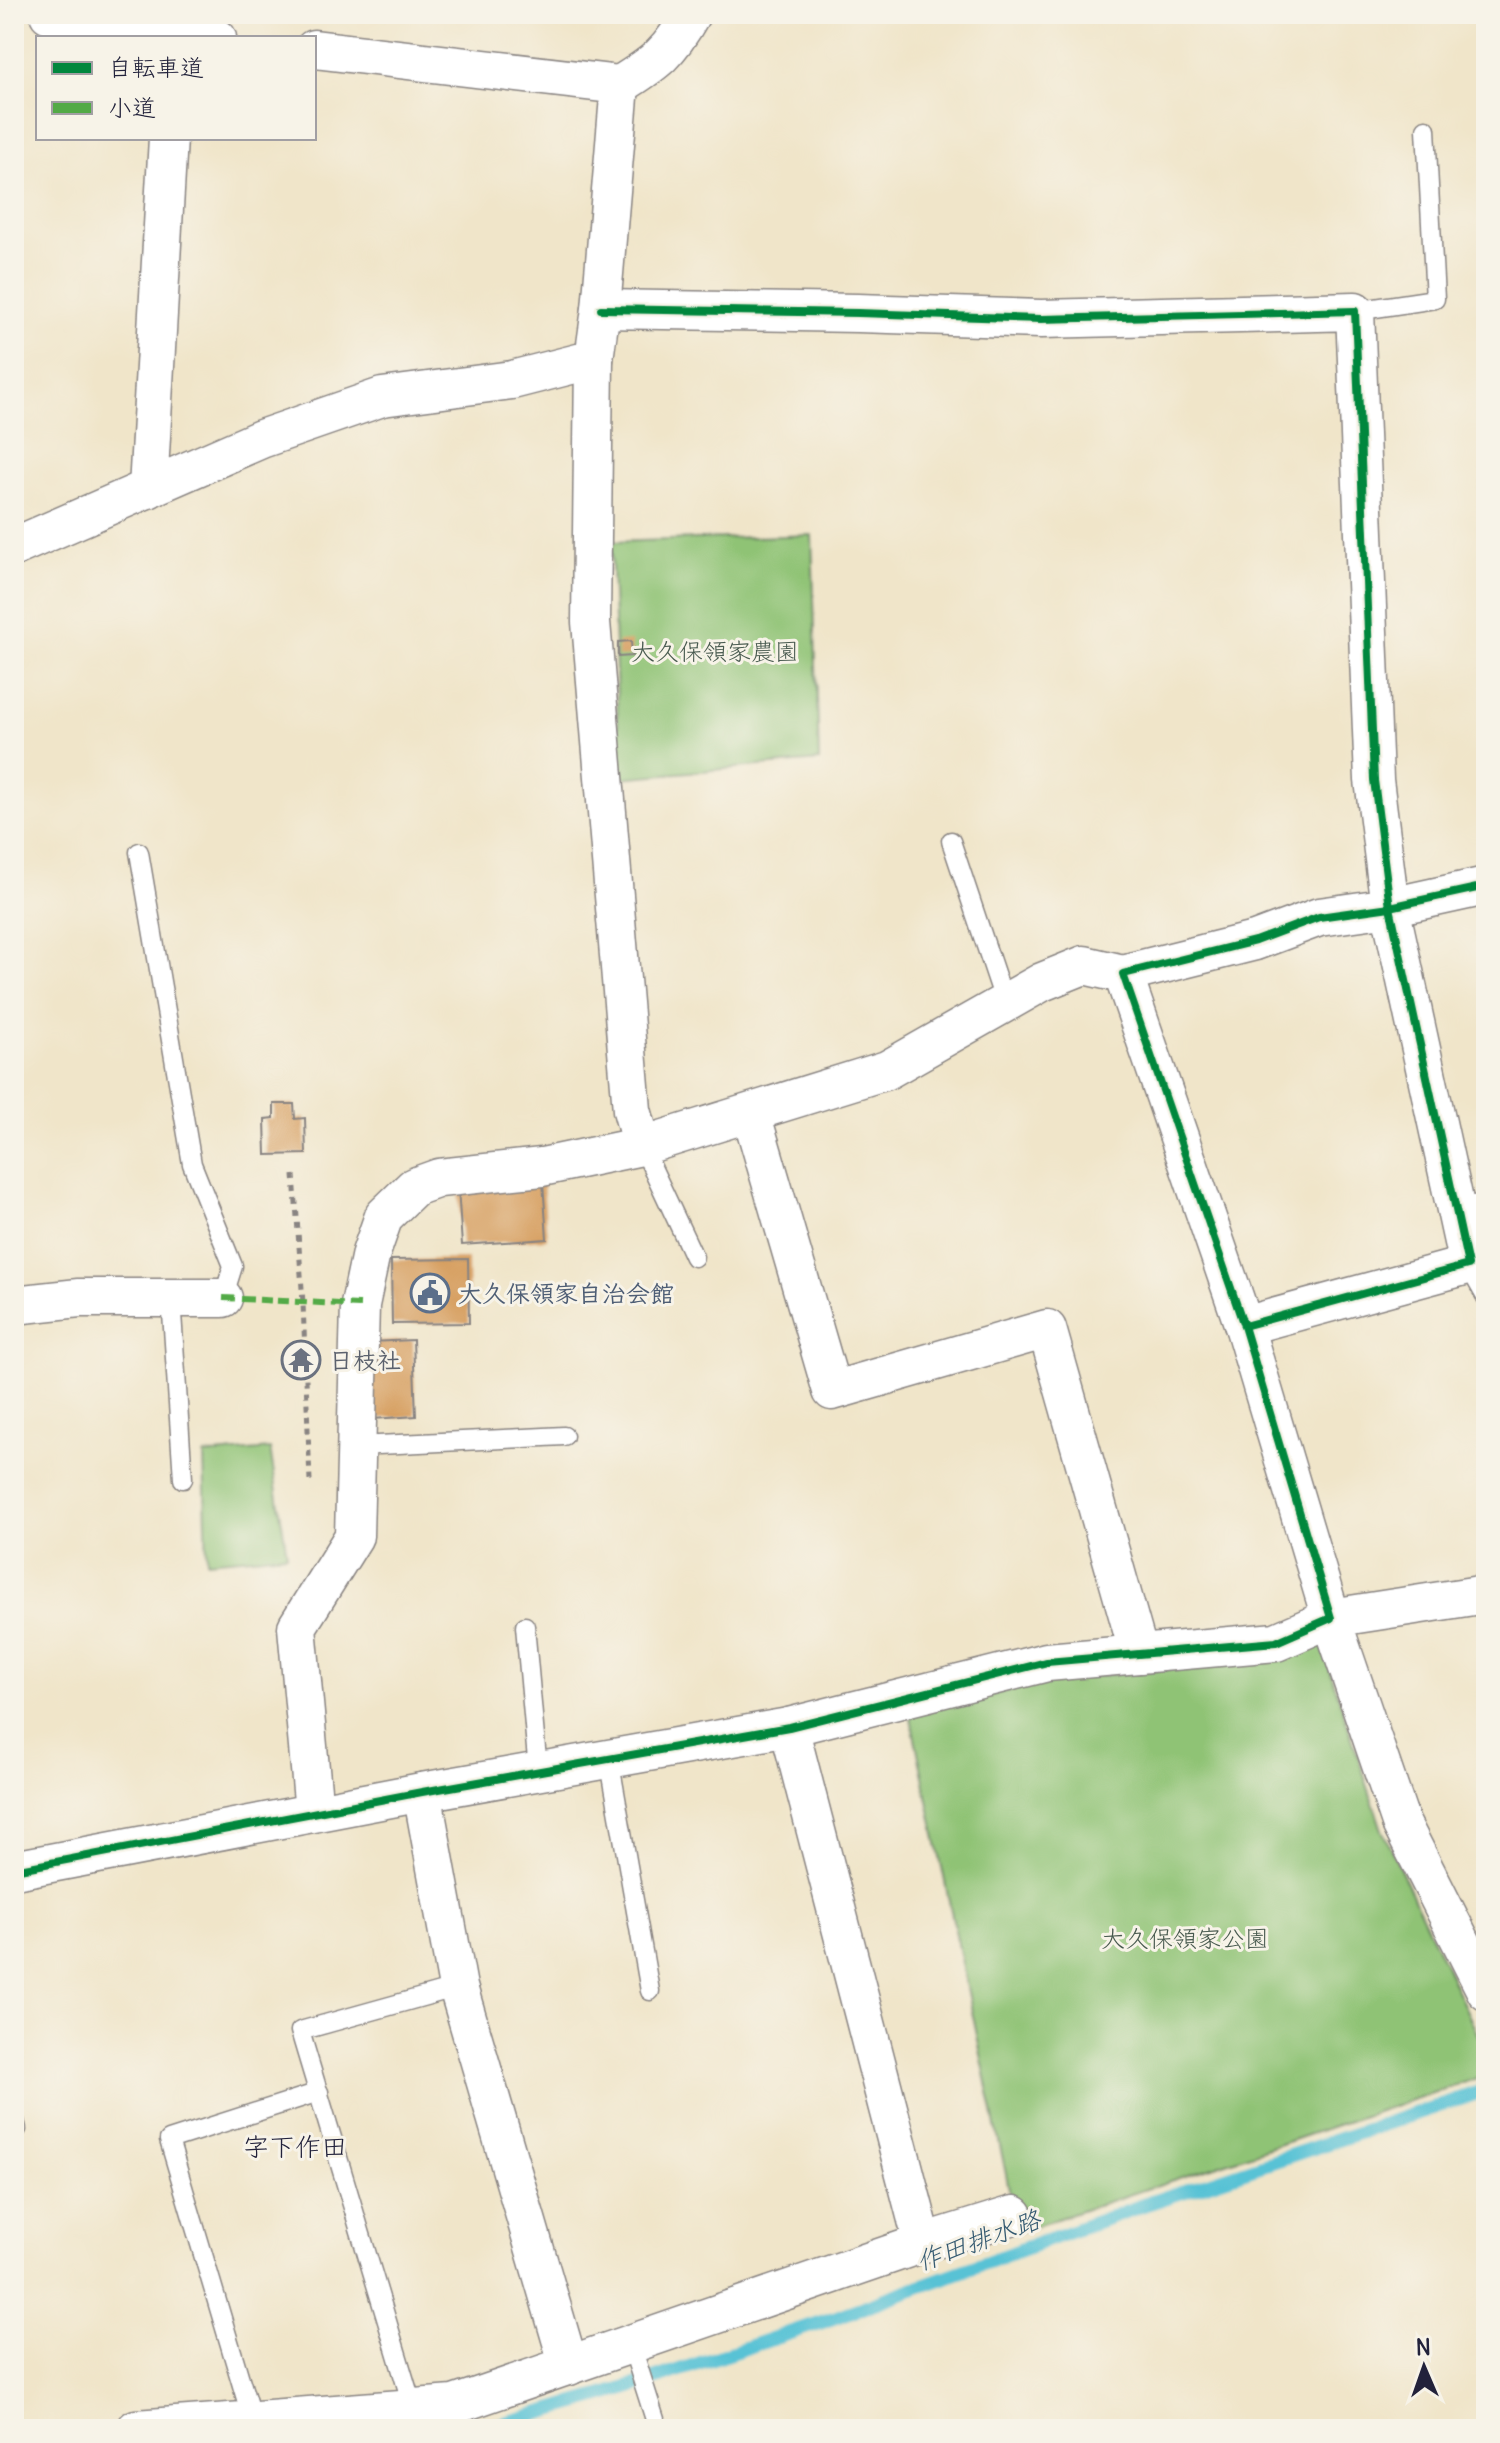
<svg xmlns="http://www.w3.org/2000/svg" width="1500" height="2443" viewBox="0 0 1500 2443" font-family="Delius,'Klee One',sans-serif">
<style>
.green{fill:#8fc374;stroke:#587258;stroke-width:2}
.lines{fill:none;stroke-linecap:round;stroke-linejoin:round}
.stream{stroke:#59c2d5;stroke-width:14}
.building{fill:#d49957}
.lane-casing{stroke:#898482;stroke-width:21}
.street-casing{stroke:#898482;stroke-width:41}
.path{stroke:#898482;stroke-width:5;stroke-dasharray:6 6;stroke-linecap:butt}
.lane{stroke:#fff;stroke-width:18}
.street{stroke:#fff;stroke-width:38}
.quiet{stroke:#53aa46;stroke-width:6;stroke-dasharray:12 6;stroke-linecap:butt}
.cycleway-casing{stroke:#f7f3e8;stroke-width:13}
.cycleway{stroke:#00873e;stroke-width:8}
.labels{text-anchor:middle;dominant-baseline:central;stroke-width:6;stroke-linejoin:round;paint-order:stroke}
.park-label{font-size:24px;fill:#485a4f;stroke:#f7f3e8}
.service-label{font-size:24px;font-weight:bold;fill:#4e5e75;stroke:#f7f3e8;text-anchor:start}
.worship-label{font-size:24px;font-weight:bold;fill:#5b616d;stroke:#f7f3e8;text-anchor:start}
.neighbourhood-label{font-size:26px;fill:#22223b;stroke:#f7f3e8}
.water-label{font-size:26px;font-style:italic;fill:#355a71;stroke:#f7f3e8}
</style>
<rect width="100%" height="100%" fill="#f7f3e8"/>
<filter id="ink" filterUnits="userSpaceOnUse"><feTurbulence type="fractalNoise" baseFrequency=".0125" numOctaves="2"/><feDisplacementMap in="SourceGraphic" scale="16" xChannelSelector="R" yChannelSelector="G"/><feConvolveMatrix kernelMatrix="1 2 1 2 8 2 1 2 1" color-interpolation-filters="sRGB"/></filter>
<filter id="wash" filterUnits="userSpaceOnUse"><feTurbulence type="fractalNoise" baseFrequency=".006" numOctaves="4" result="noise"/><feDisplacementMap in="SourceGraphic" scale="32" xChannelSelector="R" yChannelSelector="G"/><feGaussianBlur stdDeviation="1.8" result="paint"/><feColorMatrix in="noise" values="0 0 0 0 0 0 0 0 0 0 0 0 0 0 0 0 0 1.4 0 .05"/><feComposite in="paint" operator="in"/></filter>
<g filter="url(#wash)">
<rect width="100%" height="100%" fill="#f0e5c9"/>
<!-- green -->
<g class="green">
<path d="M812,535l7,226 -199,17 -9,-236z"/>
<path d="M270,1449l17,105 -80,7 -3,-106z"/>
<path d="M1322,1646l60,184 104,222v23l-468,157 -108,-518 144,-34 223,-21z"/>
</g>
<g class="lines">
<!-- stream -->
<path class="stream" d="M485,2429l136,-39 204,-69 324,-118 337,-113"/>
</g>
<g id="blocks">
<!-- building -->
<g class="building">
<path d="M631,641l1,15 -14,1v-15z"/>
<path d="M274,1104h20l1,15 10,-1 1,36 -40,1 -1,-36 9,-1z"/>
<path d="M543,1182l4,57 -85,6 -4,-57z"/>
<path d="M468,1259l1,64 -77,1 -1,-64z"/>
<path d="M413,1340l3,76 -43,3 -3,-77z"/>
</g>
</g>
</g>
<g filter="url(#ink)">
<use href="#blocks" fill-opacity="0" stroke="#898482" stroke-width="2"/>
<g class="lines">
<defs>
<g id="lane">
<path d="M1355,311l80,-12 -9,-170"/>
<path d="M951,841l54,162"/>
<path d="M139,852l53,312 41,102 -10,32"/>
<path d="M642,1146l52,111"/>
<path d="M1456,1208l30,-5"/>
<path d="M1468,1265l18,32"/>
<path d="M171,1298l12,181"/>
<path d="M357,1446l207,-10"/>
<path d="M525,1626l13,145"/>
<path d="M609,1758l41,233"/>
<path d="M14,2117l3,12"/>
<path d="M631,2344l27,85"/>
<path d="M413,2408l-113,-377 158,-44"/>
<path d="M252,2419l-83,-279 150,-48"/>
</g>
<g id="street">
<path d="M49,14l168,24"/>
<path d="M314,49l306,36"/>
<path d="M601,309l257,4 183,6 314,-8 19,469 16,127 78,358 -224,61"/>
<path d="M148,489l20,-351"/>
<path d="M14,547l247,-108 121,-42 130,-17 82,-21"/>
<path d="M751,1113l81,278 215,-62 92,325"/>
<path d="M642,1146l-10,-36 -41,-488 3,-263 7,-50 19,-224c37,-23 49,-32 71,-71"/>
<path d="M14,1305l65,-7h144"/>
<path d="M1486,1594l-155,24 70,205 85,168"/>
<path d="M422,1792l36,195 111,379"/>
<path d="M314,1812l-17,-185 57,-91 6,-231 11,-52 13,-37 30,-29 25,-9 103,-11 100,-21 245,-76 155,-88 42,-17 39,9"/>
<path d="M14,1870l408,-78 367,-65 258,-65 229,-20 55,-24 -87,-292 -121,-352 132,-33 64,-24 71,-10 96,-21"/>
<path d="M923,2243l91,-28"/>
<path d="M136,2429l318,-24 469,-162 -134,-516"/>
</g>
</defs>
<!-- lane casing -->
<use href="#lane" class="lane-casing"/>
<!-- street casing -->
<use href="#street" class="street-casing"/>
<!-- path -->
<path class="path" d="M294,1175l9,128 7,178"/>
<!-- lane -->
<use href="#lane" class="lane"/>
<!-- street -->
<use href="#street" class="street"/>
<!-- quiet -->
<path class="quiet" d="M223,1298l137,7"/>
<defs>
<g id="cycleway">
<path d="M601,309l257,4 183,6 314,-8 19,469 16,127 78,358 -224,61"/>
<path d="M14,1870l408,-78 367,-65 258,-65 229,-20 55,-24 -87,-292 -121,-352 132,-33 64,-24 71,-10 96,-21"/>
</g>
</defs>
<!-- cycleway casing -->
<use href="#cycleway" class="cycleway-casing"/>
<!-- cycleway -->
<use href="#cycleway" class="cycleway"/>
</g>
</g>
<!-- icons -->
<defs>
<symbol id="civic-ring" viewBox="-11 -11 22 22"><circle r="9.5" fill="#f7f3e8" stroke="#5c6f8a" stroke-width="1.5"/><path d="M-.6-6.5H3V-4.5H.6V-3L4-1V1h2V6H-6V1h2V-1L-.6-3ZM-1.2 2.5V6h2.4V2.5Z" fill="#5c6f8a"/></symbol>
<symbol id="temple-ring" viewBox="-11 -11 22 22"><circle r="9.5" fill="#f7f3e8" stroke="#6b7280" stroke-width="1.5"/><path d="M0-6L5-2H3V0L6.5 2.5H4V6H1.5V3h-3V6H-4V2.5H-6.5L-3 0V-2H-5Z" fill="#6b7280"/></symbol>
</defs>
<g fill-rule="evenodd">
<use href="#civic-ring" x="408" y="1271" width="44" height="44"/>
<use href="#temple-ring" x="279" y="1338" width="44" height="44"/>
</g>
<g class="labels">
<!-- park labels -->
<g class="park-label">
<text x="715" y="651">大久保領家農園</text>
<text x="1185" y="1938">大久保領家公園</text>
</g>
<!-- service labels -->
<g class="service-label">
<text x="458" y="1293">大久保領家自治会館</text>
</g>
<!-- worship labels -->
<g class="worship-label">
<text x="329" y="1360">日枝社</text>
</g>
<!-- neighbourhood labels -->
<g class="neighbourhood-label">
<text x="295" y="2146">字下作田</text>
</g>
<!-- water labels -->
<g class="water-label">
<text transform="translate(978 2240) rotate(-20)">作田排水路</text>
</g>
</g>
<!-- margin -->
<rect width="1500" height="2443" fill="none" stroke="#f7f3e8" stroke-width="48"/>
<!-- legend -->
<rect x="36" y="36" width="280" height="104" fill="#f7f3e8" stroke="#a29fa3" stroke-width="2"/>
<rect x="52" y="62" width="40" height="12" fill="#00873e" stroke="#a29fa3" stroke-width="2"/>
<text x="108" y="76" font-size="24" fill="#22223b">自転車道</text>
<rect x="52" y="102" width="40" height="12" fill="#53aa46" stroke="#a29fa3" stroke-width="2"/>
<text x="108" y="116" font-size="24" fill="#22223b">小道</text>
<!-- north arrow -->
<g transform="translate(1424 2367) rotate(358)" stroke="#f7f3e8" stroke-width="6" paint-order="stroke">
<path d="M0-6L14 30L0 20L-14 30Z" fill="#22223b"/>
<text y="-12" font-size="22" font-weight="bold" text-anchor="middle" fill="#22223b">N</text>
</g>
</svg>
